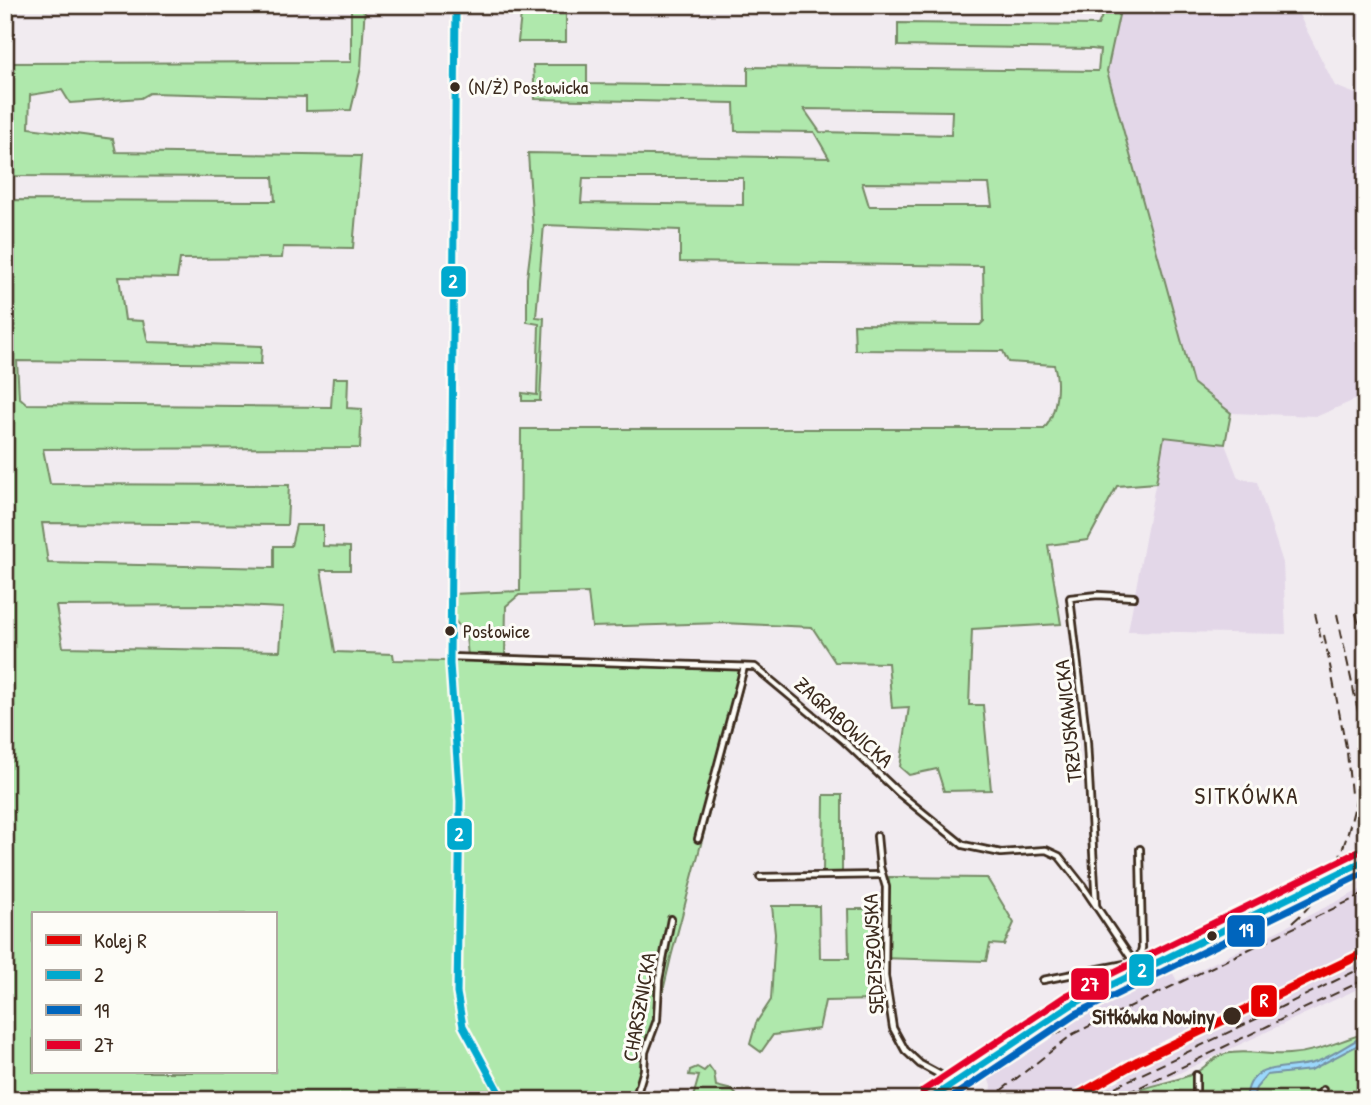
<svg xmlns="http://www.w3.org/2000/svg" width="1371" height="1105" viewBox="0 0 1371 1105" font-family="'Patrick Hand',sans-serif">
<style>
.built{fill:#e3d7e8}
.green{fill:#afe8ac;stroke:#758965;stroke-width:2;fill-rule:evenodd}
.water{fill:#9bd8fc;stroke:#7592a3;stroke-width:2}
.lines{fill:none;stroke-linecap:round;stroke-linejoin:round}
.minor-casing{stroke:#3b2a1e;stroke-width:10}
.tertiary-casing{stroke:#3b2a1e;stroke-width:10}
.minor{stroke:#fdfcf7;stroke-width:4.5}
.tertiary{stroke:#fdfcf7;stroke-width:5}
.rail{stroke:#3b2a1e;stroke-width:2;stroke-dasharray:10 5;stroke-linecap:butt}
.bus-1-casing{stroke:#fdfcf7;stroke-width:12}
.bus-2-casing{stroke:#fdfcf7;stroke-width:12}
.bus-3-casing{stroke:#fdfcf7;stroke-width:12}
.bus-1{stroke:#00a9ce;stroke-width:7}
.bus-2{stroke:#0065bd;stroke-width:7}
.bus-3{stroke:#e4002b;stroke-width:7}
.rail-1-casing{stroke:#fdfcf7;stroke-width:14}
.rail-1{stroke:#e50000;stroke-width:9}
.bus-dot{fill:#3b2a1e;stroke:#fdfcf7;stroke-width:2.5}
.labels{text-anchor:middle;dominant-baseline:central;stroke-width:6;stroke-linejoin:round;paint-order:stroke}
.bus-label{font-size:19px;fill:#3b2a1e;stroke:#fdfcf7;text-anchor:start}
.street-label{font-size:21px;fill:#3b2a1e;stroke:#fdfcf7}
.stop-label{font-size:21px;font-weight:bold;fill:#3b2a1e;stroke:#fdfcf7;text-anchor:end}
.neighbourhood-label{font-size:23px;letter-spacing:2px;fill:#3b2a1e;stroke:#fdfcf7}
.line-badge{stroke:#fdfcf7;stroke-width:2.5}
.badge-label{font-size:19px;text-anchor:middle;font-weight:bold;fill:#fff}
</style>
<rect width="100%" height="100%" fill="#f1ebf0"/>
<filter id="ink" filterUnits="userSpaceOnUse"><feTurbulence type="fractalNoise" baseFrequency=".0143" numOctaves="2"/><feDisplacementMap in="SourceGraphic" scale="14" xChannelSelector="R" yChannelSelector="G"/><feConvolveMatrix kernelMatrix="1 2 1 2 8 2 1 2 1" color-interpolation-filters="sRGB"/></filter>
<g filter="url(#ink)">
<!-- built -->
<g class="built">
<path d="M1294,5l41,81 31,12v297l-48,21 -87,-3 -38,-30 -86,-312 14,-65z"/>
<path d="M1164,437l61,7 13,34 19,4 26,81 3,71 -158,-3z"/>
<path d="M1366,887v98l-244,115h-147l17,-11 -5,-15 6,-14 100,-63 73,-37 11,21z"/>
</g>
<!-- green -->
<g class="green">
<path d="M351,5h14l-4,63 -10,42 -45,1v-14l-156,-4 -9,5 -71,5 -8,-13 -32,5 -1,33 84,11 3,13 245,4 -8,92 -70,-1 -1,11 -102,1 -3,19 -58,-1 6,43 18,1 5,21 114,4 -1,18 -244,-3 2,36 8,7 304,3 2,-29h15l-1,30 15,1 -2,39 -317,1 7,35 239,1 -2,40 -245,-2 6,40 226,5v-22h17l5,-21h27v21l27,1v23h-29l14,82 58,2 1,6 53,1 10,125 -4,208 7,35 39,71h-494v-900l270,1 -2,-24 -268,-1v-113l346,-1zM215,605l68,3 -3,43 -217,-4 -7,-41zM33,914h242v158h-242z"/>
<path d="M522,5h24l1,4 19,1v32h-48z"/>
<path d="M1107,5l14,1 -14,65 86,312 38,30 -6,31 -61,-7 -8,46 -39,3 -29,54 -40,5 13,79 -89,5 -3,76h14l8,85 -47,1 -7,-22 -28,6 -9,-8 9,-60 -17,1 -4,-45 -53,-1 -23,-35 -90,-4 -130,4 -4,-34 -69,2 -13,11 -1,51 244,6 -78,294 -33,140 27,3h-159l-41,-76 -6,-30 3,-209 -10,-123 16,-6 -2,-19 -13,-20 -1,-23 68,-3 1,-162h523c13,-15 16,-46 10,-64l-46,-3 -5,-11 -148,-1 -1,-26 126,1 4,-4 -1,-55 -303,-4v-32l-136,-5 -8,92 8,1 -4,83h-18v-8l15,2 2,-71 -12,-2v-44l6,-48 -5,-77 301,5 -15,-26 -79,-1 -1,-28 -199,-4 -2,-34h54v19l161,2v-19l350,4 2,-21 -8,-1 -194,-3v-23l200,2zM804,109l148,2 -1,24 -131,-3zM583,178h160v27l-162,-2zM862,183l127,1 3,22h-123z"/>
<path d="M824,795h18v77h-19z"/>
<path d="M889,877l98,1 27,45 -10,22 -14,-1 -4,17 -107,-3 -1,42 -53,1 -6,28 -46,6 -12,17 -11,-8 6,-21 15,-23 4,-66 -3,-28h47l1,52h29l-1,-49h40z"/>
<path d="M1366,1033v67h-241l1,-5c22,-10 45,-12 67,-21 11,-5 20,-17 32,-20 22,-5 42,2 64,0 30,-2 49,-13 77,-21z"/>
<path d="M709,1066l5,7 2,13 16,4 9,10h-61l13,-3 6,-21 -10,-1 1,-5 7,-3 7,4z"/>
</g>
<!-- water -->
<path class="water" d="M1366,1035v6l-55,29 -44,5 -11,13 -4,12h-6c3,-42 41,-28 70,-38 17,-6 33,-19 50,-27z"/>
<g class="lines">
<defs>
<g id="minor">
<path d="M450,657l305,10 89,74 56,53 63,51 38,8 45,-3 13,6 23,29 57,85"/>
<path d="M877,836l3,31 6,20 -1,89 8,52 12,22 15,14 26,14 4,7"/>
<path d="M698,839l46,-172"/>
<path d="M760,877l122,-2"/>
<path d="M1096,905l-9,-163 -17,-144 28,-3 36,2"/>
<path d="M1137,966l5,-18 -2,-99"/>
<path d="M1043,980l92,-18"/>
<path d="M1196,1075v25"/>
<path d="M635,1100l9,-30 1,-18 12,-32 2,-40 12,-61"/>
<path d="M1315,1100l8,-10"/>
</g>
<g id="tertiary">
<path d="M456,5l-6,659 10,137 -3,192 6,33 40,74"/>
<path d="M929,1100l142,-95 251,-126 44,-19"/>
</g>
</defs>
<!-- minor casing -->
<use href="#minor" class="minor-casing"/>
<!-- tertiary casing -->
<use href="#tertiary" class="tertiary-casing"/>
<!-- minor -->
<use href="#minor" class="minor"/>
<!-- tertiary -->
<use href="#tertiary" class="tertiary"/>
<!-- rail -->
<g class="rail">
<path d="M1315,613l7,31"/>
<path d="M1356,613l10,40"/>
<path d="M1337,614l21,97 4,34"/>
<path d="M1324,635l23,117 4,42"/>
<path d="M1293,922c55,-47 64,-119 73,-187"/>
<path d="M999,1061l69,-33"/>
<path d="M989,1100l84,-66 293,-141"/>
<path d="M1088,1100l278,-134"/>
<path d="M1113,1100l253,-121"/>
</g>
<defs>
<g id="bus-1">
<path d="M456,5l-6,659 10,137 -3,192 6,33 40,74"/>
<path d="M929,1100l142,-95 295,-145"/>
</g>
<path id="bus-2" d="M948,1100l128,-86 290,-142"/>
<path id="bus-3" d="M923,1091l143,-95 296,-146"/>
</defs>
<!-- bus-1 casing -->
<use href="#bus-1" class="bus-1-casing"/>
<!-- bus-2 casing -->
<use href="#bus-2" class="bus-2-casing"/>
<!-- bus-3 casing -->
<use href="#bus-3" class="bus-3-casing"/>
<!-- bus-1 -->
<use href="#bus-1" class="bus-1"/>
<!-- bus-2 -->
<use href="#bus-2" class="bus-2"/>
<!-- bus-3 -->
<use href="#bus-3" class="bus-3"/>
<defs>
<path id="rail-1" d="M1070,1100l68,-39 228,-109"/>
</defs>
<!-- rail-1 casing -->
<use href="#rail-1" class="rail-1-casing"/>
<!-- rail-1 -->
<use href="#rail-1" class="rail-1"/>
</g>
</g>
<!-- markers -->
<g class="bus-dot">
<circle cx="455" cy="87" r="6"/>
<circle cx="450" cy="631" r="6"/>
<circle cx="1212" cy="936" r="6"/>
<circle cx="1232" cy="1016" r="10"/>
</g>
<g class="labels">
<!-- bus labels -->
<g class="bus-label">
<text x="468" y="87">(N/Ż) Posłowicka</text>
<text x="463" y="631">Posłowice</text>
</g>
<!-- street labels -->
<g class="street-label">
<text transform="translate(1068 721) rotate(-96)">TRZUSKAWICKA</text>
<text transform="translate(844 722) rotate(42)">ZAGRABOWICKA</text>
<text transform="translate(873 954) rotate(-93)">SĘDZISZOWSKA</text>
<text transform="translate(639 1007) rotate(-80)">CHARSZNICKA</text>
</g>
<!-- stop labels -->
<g class="stop-label">
<text x="1215" y="1016">Sitkówka Nowiny</text>
</g>
<!-- neighbourhood labels -->
<g class="neighbourhood-label">
<text x="1247" y="795">SITKÓWKA</text>
</g>
</g>
<g class="line-badge">
<rect x="440" y="265" width="27" height="33" rx="7" fill="#00a9ce"/>
<rect x="446" y="817" width="27" height="34" rx="7" fill="#00a9ce"/>
<rect x="1226" y="914" width="40" height="34" rx="7" fill="#0065bd"/>
<rect x="1128" y="953" width="27" height="34" rx="7" fill="#00a9ce"/>
<rect x="1070" y="967" width="40" height="34" rx="7" fill="#e4002b"/>
<rect x="1250" y="984" width="28" height="34" rx="7" fill="#e50000"/>
</g>
<g class="badge-label">
<text x="453" y="288">2</text>
<text x="459" y="841">2</text>
<text x="1246" y="937">19</text>
<text x="1142" y="977">2</text>
<text x="1090" y="991">27</text>
<text x="1264" y="1007">R</text>
</g>
<!-- margin -->
<rect width="1371" height="1105" fill="none" stroke="#fdfcf7" stroke-width="28"/>
<rect x="14" y="14" width="1343" height="1077" fill="none" stroke="#3b2a1e" stroke-width="2.5" filter="url(#ink)"/>
<!-- legend -->
<rect x="32" y="912" width="245" height="161" fill="#fdfcf7" stroke="#afa8a0" stroke-width="2"/>
<rect x="46" y="935" width="35" height="10" fill="#e50000" stroke="#afa8a0" stroke-width="2"/>
<text x="94" y="948" font-size="21" fill="#3b2a1e">Kolej R</text>
<rect x="46" y="970" width="35" height="10" fill="#00a9ce" stroke="#afa8a0" stroke-width="2"/>
<text x="94" y="982" font-size="21" fill="#3b2a1e">2</text>
<rect x="46" y="1005" width="35" height="10" fill="#0065bd" stroke="#afa8a0" stroke-width="2"/>
<text x="94" y="1018" font-size="21" fill="#3b2a1e">19</text>
<rect x="46" y="1040" width="35" height="10" fill="#e4002b" stroke="#afa8a0" stroke-width="2"/>
<text x="94" y="1052" font-size="21" fill="#3b2a1e">27</text>
</svg>
